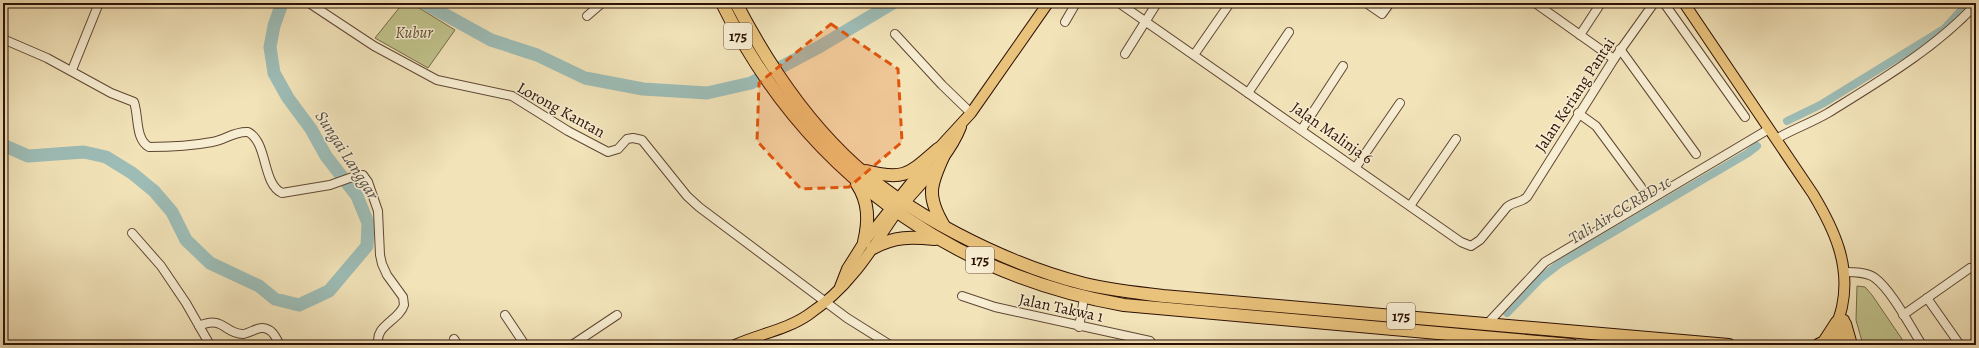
<svg xmlns="http://www.w3.org/2000/svg" width="1979" height="348" viewBox="0 0 1979 348" font-family="Alegreya,serif">
<style>
.green{fill:#c0c28b;stroke:#776a48}
.lines{fill:none;stroke-linecap:round;stroke-linejoin:round}
.canal{stroke:#9dbdb7;stroke-width:8}
.river{stroke:#9dbdb7;stroke-width:13}
.minor-casing{stroke:#5f4632;stroke-width:10}
.major-casing{stroke:#2e1105;stroke-width:12}
.highway-casing{stroke:#2e1105;stroke-width:14}
.minor{stroke:#f7edd2;stroke-width:8}
.major{stroke:#e9c27c;stroke-width:10}
.highway{stroke:#e9c27c;stroke-width:12}
.marked{fill:#df550c;fill-opacity:0.2;stroke:#df550c;stroke-width:3;stroke-dasharray:8 5;stroke-linejoin:round}
.labels{text-anchor:middle;dominant-baseline:central;stroke-width:3;stroke-linejoin:round;paint-order:stroke}
.shield{fill:#f7edd2;stroke:#6a5342;stroke-width:1}
.shield-label{font-size:15px;font-weight:bold;fill:#2e1105}
.park-label{font-size:16px;font-style:italic;fill:#614f34;stroke:#f7edd2}
.street-label{font-size:16px;fill:#2e1105;stroke:#f7edd2}
.water-label{font-size:17px;font-style:italic;fill:#554d43;stroke:#f7edd2}
</style>
<rect width="100%" height="100%" fill="#f2e3b9"/>
<filter id="stains"><feTurbulence type="fractalNoise" baseFrequency=".005" numOctaves="4"/><feColorMatrix values="0 0 0 0 .2 0 0 0 0 .09 0 0 0 0 .02 0 0 0 .5 -.17"/></filter>
<radialGradient id="worn" r=".72"><stop offset=".6" stop-color="#630" stop-opacity="0"/><stop offset="1" stop-color="#630" stop-opacity=".3"/></radialGradient>
<!-- green -->
<g class="green">
<path d="M403,3h8l44,27 -27,38 -53,-30z"/>
<path d="M1857,286l8,1 7,8 34,50h-43l-7,-25z"/>
</g>
<g class="lines">
<!-- canal -->
<g class="canal">
<path d="M1787,121l35,-17 122,-75 24,-26"/>
<path d="M1507,313l34,-35 18,-14 189,-111 9,-7"/>
</g>
<!-- river -->
<g class="river">
<path d="M424,3l67,37 46,15 48,23 58,11 64,4 44,-10 68,-36 74,-44"/>
<path d="M3,145l25,11 56,-4 22,5 26,16 22,18 18,21 14,28 24,23 49,23 16,13 24,6 30,-14 38,-45 1,-23 -11,-27 -31,-40 -15,-27 -23,-31 -14,-25 -4,-26 4,-21 8,-23"/>
</g>
<defs>
<g id="minor">
<path d="M309,3l65,43 63,34 75,16 56,35 40,21 10,-3 9,-10 6,-1 9,2 45,56 12,11 148,111 43,27"/>
<path d="M1119,3l342,239 10,4 9,-6 27,-33c7,-6 14,-4 20,-10l87,-138 40,-56"/>
<path d="M1366,3l16,11 8,-11"/>
<path d="M1535,3l79,56"/>
<path d="M1664,3l81,114"/>
<path d="M587,16l15,-13"/>
<path d="M1065,22l11,-19"/>
<path d="M895,34l47,51 29,28"/>
<path d="M1580,35l19,-29"/>
<path d="M3,39l44,19 64,35 23,9c5,15 1,37 15,45 21,0 42,-1 63,-5 13,-2 22,-11 36,-10 20,10 14,52 34,61l48,-8 28,-10h5l5,7 10,29 2,44 2,9 5,11 16,22 1,8c-5,16 -31,21 -25,40"/>
<path d="M1620,49l76,105"/>
<path d="M1125,54l32,-51"/>
<path d="M1194,55l36,-52"/>
<path d="M72,70l27,-67"/>
<path d="M1248,93l41,-61"/>
<path d="M1578,113l18,13 45,61"/>
<path d="M1302,129l41,-63"/>
<path d="M1776,139c17,-10 35,-16 52,-26 50,-31 108,-65 148,-109"/>
<path d="M1356,167l44,-64"/>
<path d="M1410,206l46,-67"/>
<path d="M132,233l29,33 25,37 24,42"/>
<path d="M1844,272c10,0 23,0 31,6 17,13 35,48 47,67"/>
<path d="M962,296l33,11 155,34 3,4"/>
<path d="M1927,298l33,47"/>
<path d="M505,315l20,30"/>
<path d="M1903,315l67,-47 6,-1"/>
<path d="M1488,323l57,-61 224,-133"/>
<path d="M199,326c25,-11 25,8 44,8 9,-1 17,-10 26,-4 5,2 8,10 11,15"/>
<path d="M1079,327l5,-29"/>
<path d="M755,337l9,8"/>
<path d="M454,339l4,6"/>
<path d="M572,345l45,-30"/>
<path d="M1465,345l12,-9"/>
</g>
<g id="major">
<path d="M1684,3l129,191c21,35 38,71 29,113 -3,13 -9,26 -13,38"/>
<path d="M840,287l7,-18 17,-27 74,-93 33,-36 77,-110"/>
<path d="M735,345c24,-11 51,-15 73,-30 16,-11 33,-26 45,-41 17,-19 29,-42 44,-62 21,-27 51,-52 64,-85"/>
<path d="M1838,345l7,-21 -1,-4"/>
</g>
<g id="highway">
<path d="M722,3c80,163 223,271 402,302l448,40"/>
<path d="M736,3c29,56 63,108 108,152 59,58 162,109 241,129 26,6 52,9 78,12l566,49"/>
<path d="M866,171c39,10 43,3 72,-22"/>
<path d="M857,184c12,18 12,37 7,58"/>
<path d="M944,226c-18,-30 -14,-41 0,-71"/>
<path d="M873,248c22,-12 38,-11 62,-9"/>
<path d="M1845,324l6,21"/>
<path d="M1818,345l6,-3 13,-20"/>
</g>
</defs>
<!-- minor casing -->
<use href="#minor" class="minor-casing"/>
<!-- major casing -->
<use href="#major" class="major-casing"/>
<!-- highway casing -->
<use href="#highway" class="highway-casing"/>
<!-- minor -->
<use href="#minor" class="minor"/>
<!-- major -->
<use href="#major" class="major"/>
<!-- highway -->
<use href="#highway" class="highway"/>
</g>
<!-- marked area -->
<path class="marked" d="M831,24l67,45 4,73 -53,45 -48,2 -44,-48 2,-58z"/>
<g class="labels">
<!-- shield labels -->
<g class="shield">
<rect x="724" y="23" width="28" height="26" rx="3"/>
<rect x="966" y="247" width="28" height="26" rx="3"/>
<rect x="1387" y="303" width="28" height="26" rx="3"/>
</g>
<g class="shield-label">
<text x="738" y="36">175</text>
<text x="980" y="260">175</text>
<text x="1401" y="316">175</text>
</g>
<!-- park labels -->
<g class="park-label">
<text x="414" y="33">Kubur</text>
</g>
<!-- street labels -->
<g class="street-label">
<text transform="translate(1575 95) rotate(-57)">Jalan Keriang Pantai</text>
<text transform="translate(561 110) rotate(29)">Lorong Kantan</text>
<text transform="translate(1332 133) rotate(35)">Jalan Malinja 6</text>
<text transform="translate(1061 308) rotate(12)">Jalan Takwa 1</text>
</g>
<!-- water labels -->
<g class="water-label">
<text transform="translate(347 155) rotate(57)">Sungai Langgar</text>
<text transform="translate(1620 210) rotate(-31)">Tali Air CCRBD 1c</text>
</g>
</g>
<!-- margin -->
<rect width="1979" height="348" fill="none" stroke="#f2e3b9" stroke-width="16"/>
<rect x="4" y="4" width="1971" height="340" fill="none" stroke="#2e1105" stroke-width="2"/>
<rect x="8" y="8" width="1963" height="332" fill="none" stroke="#2e1105"/>
<rect width="100%" height="100%" filter="url(#stains)"/>
<rect width="100%" height="100%" fill="url(#worn)"/>
</svg>
